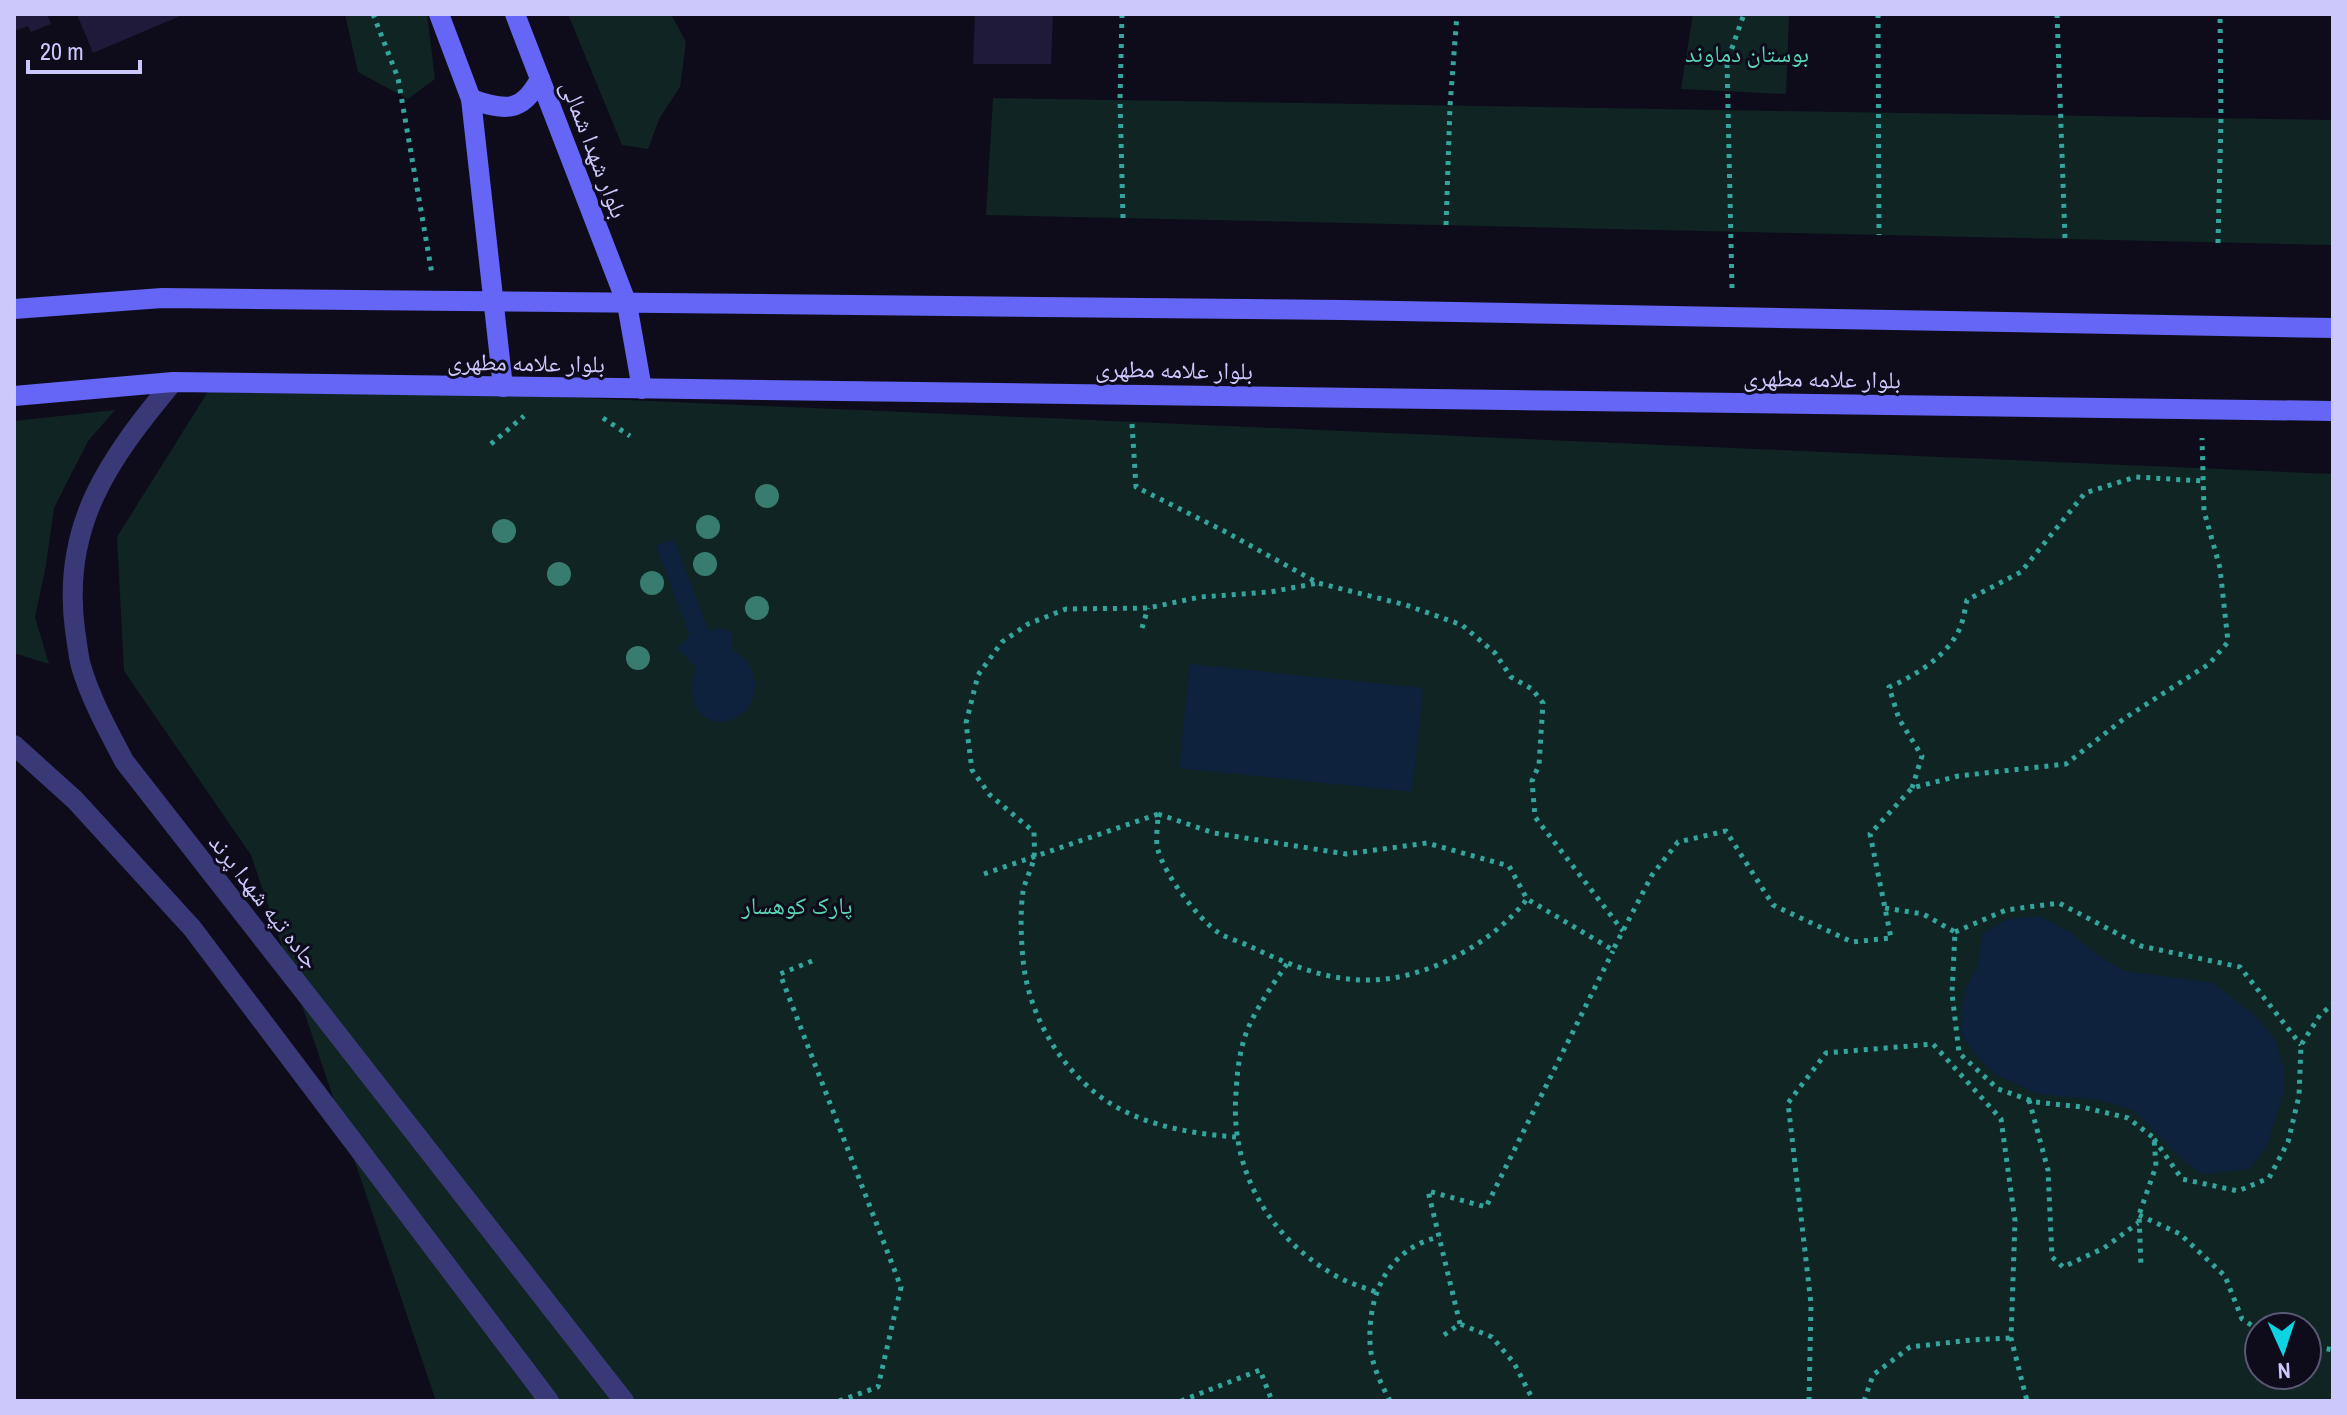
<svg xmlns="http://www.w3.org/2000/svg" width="2347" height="1415" viewBox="0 0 2347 1415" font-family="'Archivo Narrow','Noto Naskh Arabic',sans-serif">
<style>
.green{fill:#0f2423;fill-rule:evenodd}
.water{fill:#0e213d}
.building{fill:#1f193a}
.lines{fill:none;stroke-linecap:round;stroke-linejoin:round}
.path{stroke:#33a59c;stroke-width:5;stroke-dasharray:4 6;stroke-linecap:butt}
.lane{stroke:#3a3977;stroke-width:20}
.secondary{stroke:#6565f6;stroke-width:20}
.tree{fill:#387b6f}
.labels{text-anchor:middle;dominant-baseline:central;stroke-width:6;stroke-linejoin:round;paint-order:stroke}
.park-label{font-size:24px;fill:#5ad6b4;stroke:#0e0c1b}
.street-label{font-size:24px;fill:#cdc8fc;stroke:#0e0c1b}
</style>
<rect width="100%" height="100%" fill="#0e0c1b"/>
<!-- green -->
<g class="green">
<path d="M345,14h82l8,65 -27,20 -50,-27z"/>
<path d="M568,14h103l15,28 -6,45 -20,30 -12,32 -26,-4z"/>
<path d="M1693,14h96l-3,80 -105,-5z"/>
<path d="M993,98l1340,22v125l-1347,-30z"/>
<path d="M214,382l2119,92v927h-1897l-185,-546 -127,-184 -7,-134zM2259,1327h48v48h-48z"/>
<path d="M115,410l-27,31 -34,67 -8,57 -11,52 14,47 -35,-11v-232z"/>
</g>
<!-- water -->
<g class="water">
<path d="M674,539l34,91 12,-2 11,4 1,18c15,8 22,17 23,34 0,37 -44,52 -60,21 -5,-12 -1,-26 1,-38l-19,-19 13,-12 -34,-90z"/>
<path d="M1190,664l233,24 -11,104 -233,-24z"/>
<path d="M2040,916l32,18 25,21 28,16 89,12 41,33 20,23 8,26v30l-17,53 -17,21 -47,5 -15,-10 -54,-54 -34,-10 -61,-6 -43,-20 -18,-18 -15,-20 -1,-26 5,-22 12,-22 4,-32 26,-15z"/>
</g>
<!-- building -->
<g class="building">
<path d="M14,14h33l4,10 -20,8 -3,-6 -14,5z"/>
<path d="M77,14h108l-92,39z"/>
<path d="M975,14h78l-2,50h-78z"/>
</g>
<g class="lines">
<!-- path -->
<g class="path">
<path d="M373,14l25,64 34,196"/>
<path d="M1122,14l-2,86 3,118"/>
<path d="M1878,14l1,221"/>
<path d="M2057,14l8,225"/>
<path d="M1446,225l4,-119 7,-92"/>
<path d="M2218,243l3,-124 -1,-105"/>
<path d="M1732,288l-5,-226 17,-48"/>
<path d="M603,418l27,18"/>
<path d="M1132,424l4,63 88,44 94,52 88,22 56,20 33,28 16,24 21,12 11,14 -4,62 -7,16 3,36 88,114"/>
<path d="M491,444l33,-28"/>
<path d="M1142,628l6,-20"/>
<path d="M1912,788l10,-32 -23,-37 -10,-32c26,-11 62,-33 72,-62 3,-8 4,-17 6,-25l54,-28 64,-79 51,-16 67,4"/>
<path d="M1158,814l56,19 132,21 81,-11 82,23 18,33 86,51 39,-75 26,-33 48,-11 47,74 79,37 39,-4 -21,-104 42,-46 46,-12 108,-12 59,-46 84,-54 19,-22 -8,-74 -16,-57 -2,-73"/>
<path d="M984,874l174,-60c0,11 -3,26 0,36 7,25 39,68 61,83 8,5 19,8 28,12 38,18 79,36 122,35 57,0 124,-37 158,-81"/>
<path d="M1885,908l38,6 32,18 -3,61 7,60 39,36 37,13 47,5 46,11 26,20 2,28 -17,49 2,51"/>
<path d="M1955,932l51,-22 53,-7 82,43 99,21 61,78"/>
<path d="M812,961l-32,13 121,313 -23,100 -39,14"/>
<path d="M1287,964c-14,20 -28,40 -38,62 -9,20 -12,45 -13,67 -6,77 32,144 100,183 12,7 27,11 40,16"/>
<path d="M2029,1100l19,70 4,87 11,10 41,-19 34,-25"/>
<path d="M1236,1137c-42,-3 -91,-11 -128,-35 -47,-31 -80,-87 -85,-143 -2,-20 -3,-47 0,-67 2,-12 9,-23 11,-35 1,-8 0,-17 0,-25l-44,-37 -18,-25 -6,-47 12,-48 24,-33 26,-18 38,-15 82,-1 52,-11 70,-5 48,-9"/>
<path d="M2154,1139l28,40 56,12 31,-13 19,-36 11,-46 2,-51 19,-30 13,-11"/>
<path d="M2139,1215l41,19 45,42 17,43 17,11"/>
<path d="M1460,1324l-32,-133 58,16 127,-256"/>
<path d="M1444,1335l16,-11 32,13 22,26 17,33 -3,5"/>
<path d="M2307,1345l26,5"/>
<path d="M1181,1401l79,-31 12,31"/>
<path d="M1390,1401c-9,-17 -20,-40 -20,-59 -2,-49 19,-94 69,-105"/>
<path d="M1809,1401l2,-97 -23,-201 38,-50 107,-9 68,75 14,102 -4,117 16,63"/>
<path d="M1864,1401l9,-26 37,-28 61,-7 40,-2"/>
</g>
<!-- lane -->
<g class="lane">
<path d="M173,382c-64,77 -112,143 -98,248 2,12 3,25 6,36 10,34 27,64 43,95l500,640"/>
<path d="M14,745l61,55 117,128 357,473"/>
</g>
<!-- secondary -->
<g class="secondary">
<path d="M439,14l32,85 32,288"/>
<path d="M515,14l112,290 15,85"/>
<path d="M471,99c34,12 51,14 69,-20"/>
<path d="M14,309l148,-11 1180,12 991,18"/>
<path d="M14,396l159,-14 2160,29"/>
</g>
</g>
<!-- trees -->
<g class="tree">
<circle cx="767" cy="496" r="12"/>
<circle cx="708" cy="527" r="12"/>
<circle cx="504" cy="531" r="12"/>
<circle cx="705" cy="564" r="12"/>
<circle cx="559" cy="574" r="12"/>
<circle cx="652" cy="583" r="12"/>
<circle cx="757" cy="608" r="12"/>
<circle cx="638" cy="658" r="12"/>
</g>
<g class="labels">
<!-- park labels -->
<g class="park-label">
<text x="1747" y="53">بوستان دماوند</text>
<text x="797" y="905">پارک کوهسار</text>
</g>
<!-- street labels -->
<g class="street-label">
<text transform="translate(595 149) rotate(69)">بلوار شهدا شمالی</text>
<text transform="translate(526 362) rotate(1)">بلوار علامه مطهری</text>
<text transform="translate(1174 369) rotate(1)">بلوار علامه مطهری</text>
<text transform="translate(1822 378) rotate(1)">بلوار علامه مطهری</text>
<text transform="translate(265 901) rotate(52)">جاده تپه شهدا پرند</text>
</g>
</g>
<!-- border -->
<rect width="2347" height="1415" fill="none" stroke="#cdc8fc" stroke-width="32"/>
<!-- north arrow -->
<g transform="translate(2283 1351) rotate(177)"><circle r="38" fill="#0e0c1b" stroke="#5a5775" stroke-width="2"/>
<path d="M0-6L14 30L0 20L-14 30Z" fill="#0dd3e3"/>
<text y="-12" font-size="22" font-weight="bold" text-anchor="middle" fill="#cdc8fc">N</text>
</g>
<!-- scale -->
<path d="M28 60v12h112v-12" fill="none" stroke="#cdc8fc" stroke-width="4"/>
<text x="40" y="60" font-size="24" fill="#cdc8fc" stroke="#0e0c1b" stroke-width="6" paint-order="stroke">20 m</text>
</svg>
